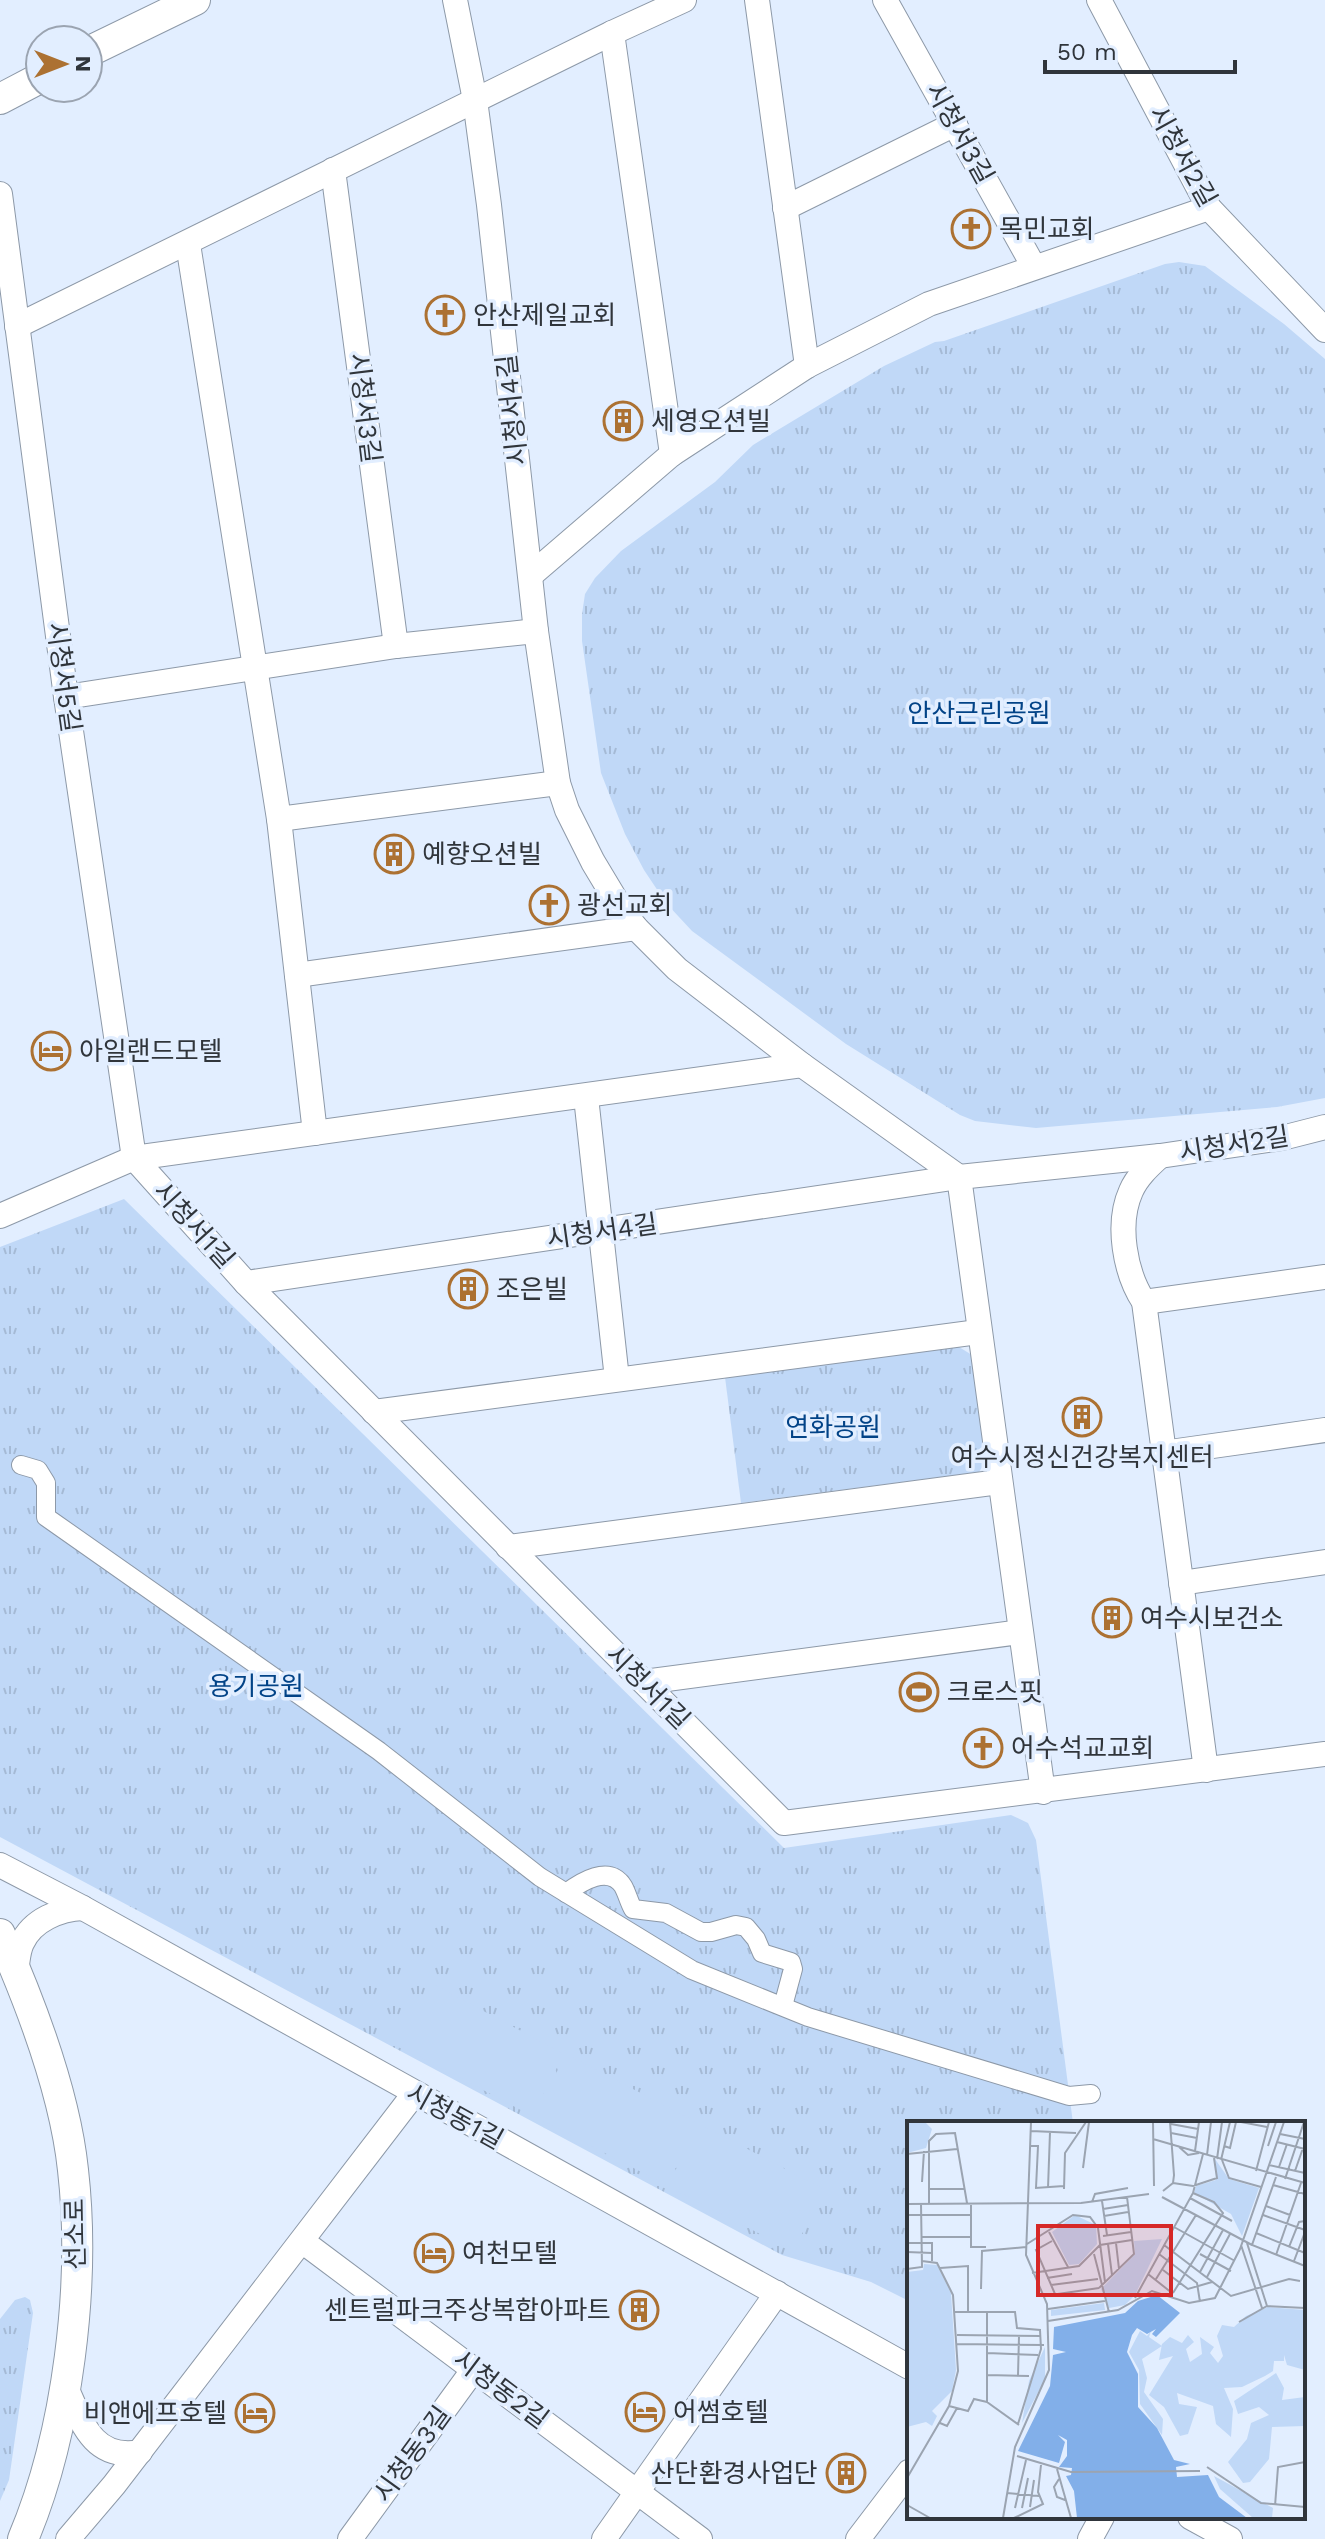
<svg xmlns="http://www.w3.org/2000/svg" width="1325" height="2539" viewBox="0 0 1325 2539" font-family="'Work Sans','Noto Sans KR',sans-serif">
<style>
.grass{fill:url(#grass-tufts)}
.garden{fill:#c0d8f7}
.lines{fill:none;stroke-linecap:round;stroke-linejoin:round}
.pedestrian-casing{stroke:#8d99a8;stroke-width:20}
.minor-casing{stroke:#8d99a8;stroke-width:26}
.tertiary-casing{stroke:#8d99a8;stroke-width:32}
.pedestrian{stroke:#fff;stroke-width:18}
.minor{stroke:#fff;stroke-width:24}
.tertiary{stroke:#fff;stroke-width:30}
.labels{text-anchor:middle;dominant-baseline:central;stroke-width:7;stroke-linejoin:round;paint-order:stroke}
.street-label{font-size:26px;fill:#30353b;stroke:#e2eeff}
.poi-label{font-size:26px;fill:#30353b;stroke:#e2eeff;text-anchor:start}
.park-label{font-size:26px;fill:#024387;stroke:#e2eeff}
.inset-road{fill:none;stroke:#9ba4b1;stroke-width:2}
.view{fill:#d62828;fill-opacity:0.15;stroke:#d62828;stroke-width:4}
.inset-edge{fill:none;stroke:#30353b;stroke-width:4}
</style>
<defs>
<pattern id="grass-tufts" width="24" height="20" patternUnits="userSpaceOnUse" patternTransform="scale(2)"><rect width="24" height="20" fill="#c0d8f7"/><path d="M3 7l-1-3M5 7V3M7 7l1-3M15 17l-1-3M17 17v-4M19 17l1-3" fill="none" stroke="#a5bad5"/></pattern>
</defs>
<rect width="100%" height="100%" fill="#e2eeff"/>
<!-- grass -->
<g class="grass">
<path d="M1179,262l26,4 79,58 41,35v739l-48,9 -241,21 -61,-7 -15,-6 -114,-71 -154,-113 -26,-28 -22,-33 -19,-36 -24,-61 -19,-132v-27l3,-20 10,-16 26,-27 94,-69 38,-37 131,-79 51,-24 9,-1 221,-77z"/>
<path d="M124,1199l660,649 227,-33 17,8 8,17 37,283h-164v178l-38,-19 -89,-27 -782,-418v-590z"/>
<path d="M959,1347l13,8 14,106 -7,11 -238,31 -16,-126z"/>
<path d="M25,2297l5,3 3,13 -24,167 -9,21v-182l15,-19z"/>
</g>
<!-- garden -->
<g class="garden">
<path d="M433,1984l131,70 -32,62 -132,-70z"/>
<path d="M566,2054l132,69 -32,62 -132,-69z"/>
<path d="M700,2124l125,66 -32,61 -126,-65z"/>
</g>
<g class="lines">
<defs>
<g id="pedestrian">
<path d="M21,1465l17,5 8,13v34l333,234 161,126 152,93 116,47 261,79 22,-2"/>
<path d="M566,1893c15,-11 43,-29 57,-7 4,7 6,16 10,23l33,4 35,19h10l25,-7 10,2 10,12 6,14 29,9 2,7 -10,37"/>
</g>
<g id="minor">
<path d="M455,0l20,100 14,105 47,426 22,152 9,27 26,52 27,45 16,21 41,41 125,96 157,112 84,615"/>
<path d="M757,0l50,366"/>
<path d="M885,0l149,267"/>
<path d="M1099,0l110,208 116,122"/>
<path d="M612,33l60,421"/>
<path d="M333,170l63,476"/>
<path d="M0,194l66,503 68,461"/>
<path d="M785,208l170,-84"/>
<path d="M188,244l91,575 36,314"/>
<path d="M17,326l595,-293 72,-33"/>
<path d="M531,575l141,-121 135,-88 122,-62 280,-96"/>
<path d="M66,697l330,-51 140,-15"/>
<path d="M279,819l279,-36"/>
<path d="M297,975l339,-47"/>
<path d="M586,1097l31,282"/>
<path d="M1160,1156c-11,10 -23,21 -29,35 -15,33 -6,82 13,111l62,468"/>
<path d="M134,1158l112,125 538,540 541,-69"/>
<path d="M0,1216l134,-58 668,-93"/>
<path d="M246,1283l713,-106 201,-21 122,-18 43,-11"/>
<path d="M1144,1302l181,-25"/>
<path d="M374,1412l604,-80"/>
<path d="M1163,1453l162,-23"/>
<path d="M508,1547l491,-65"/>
<path d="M1181,1583l144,-21"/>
<path d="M644,1682l376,-50"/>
<path d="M0,1865l83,43 826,459"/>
<path d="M16,1970c2,-9 2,-19 6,-27 10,-23 38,-34 61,-35"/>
<path d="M302,2241l398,298"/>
<path d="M65,2385c16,35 27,76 75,67"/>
<path d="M1190,2517l40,22"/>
<path d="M68,2539l46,-54 300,-391"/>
<path d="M350,2539l124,-170"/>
<path d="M604,2539l173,-246"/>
<path d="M858,2539l51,-67"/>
<path d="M1090,2539l12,-22"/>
</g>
<g id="tertiary">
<path d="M88,52l107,-52"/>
<path d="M0,99l40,-21"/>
<path d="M0,1934c31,70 65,159 73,236 13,114 -5,263 -50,369"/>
</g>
</defs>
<!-- pedestrian casing -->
<use href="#pedestrian" class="pedestrian-casing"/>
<!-- minor casing -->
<use href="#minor" class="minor-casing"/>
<!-- tertiary casing -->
<use href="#tertiary" class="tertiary-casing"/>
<!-- pedestrian -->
<use href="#pedestrian" class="pedestrian"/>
<!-- minor -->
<use href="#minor" class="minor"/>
<!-- tertiary -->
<use href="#tertiary" class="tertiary"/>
</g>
<!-- icons -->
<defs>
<symbol id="church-ring" viewBox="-11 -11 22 22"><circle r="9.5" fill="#e2eeff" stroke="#ac7132" stroke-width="1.5"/><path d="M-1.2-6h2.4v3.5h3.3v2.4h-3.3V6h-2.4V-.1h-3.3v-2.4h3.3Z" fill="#ac7132"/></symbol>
<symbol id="building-ring" viewBox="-11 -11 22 22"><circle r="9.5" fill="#e2eeff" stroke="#ac7132" stroke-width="1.5"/><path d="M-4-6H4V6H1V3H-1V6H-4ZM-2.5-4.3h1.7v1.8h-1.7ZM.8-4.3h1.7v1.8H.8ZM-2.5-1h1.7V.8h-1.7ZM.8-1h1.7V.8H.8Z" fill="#ac7132"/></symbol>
<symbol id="hotel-ring" viewBox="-11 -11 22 22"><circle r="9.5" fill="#e2eeff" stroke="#ac7132" stroke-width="1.5"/><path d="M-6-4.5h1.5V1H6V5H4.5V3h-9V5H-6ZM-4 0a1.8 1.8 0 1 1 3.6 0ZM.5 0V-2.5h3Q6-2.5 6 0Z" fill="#ac7132"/></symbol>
<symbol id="stadium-ring" viewBox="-11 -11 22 22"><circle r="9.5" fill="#e2eeff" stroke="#ac7132" stroke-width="1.5"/><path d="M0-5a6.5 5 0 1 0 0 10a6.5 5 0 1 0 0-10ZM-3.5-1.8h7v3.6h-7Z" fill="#ac7132"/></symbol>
</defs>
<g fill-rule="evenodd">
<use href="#church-ring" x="949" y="207" width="44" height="44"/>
<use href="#church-ring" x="423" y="293" width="44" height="44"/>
<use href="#building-ring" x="601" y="399" width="44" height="44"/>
<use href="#building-ring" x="372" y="832" width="44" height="44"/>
<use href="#church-ring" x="527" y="883" width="44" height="44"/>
<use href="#hotel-ring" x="29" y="1029" width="44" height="44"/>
<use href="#building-ring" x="446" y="1267" width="44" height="44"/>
<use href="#building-ring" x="1060" y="1395" width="44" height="44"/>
<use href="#building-ring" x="1090" y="1596" width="44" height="44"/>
<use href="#stadium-ring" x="897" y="1670" width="44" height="44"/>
<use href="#church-ring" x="961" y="1726" width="44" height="44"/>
<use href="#hotel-ring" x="412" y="2231" width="44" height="44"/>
<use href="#building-ring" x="617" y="2288" width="44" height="44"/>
<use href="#hotel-ring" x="623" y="2390" width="44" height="44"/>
<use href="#hotel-ring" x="233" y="2391" width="44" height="44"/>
<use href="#building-ring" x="824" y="2451" width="44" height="44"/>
</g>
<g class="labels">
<!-- street labels -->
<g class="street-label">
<text transform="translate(960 133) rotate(61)">시청서3길</text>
<text transform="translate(1183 156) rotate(61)">시청서2길</text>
<text transform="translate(365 408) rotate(83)">시청서3길</text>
<text transform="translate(512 410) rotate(-96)">시청서4길</text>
<text transform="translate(64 677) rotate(82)">시청서5길</text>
<text transform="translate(1234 1144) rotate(-9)">시청서2길</text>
<text transform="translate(194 1225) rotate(48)">시청서1길</text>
<text transform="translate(602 1231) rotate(-8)">시청서4길</text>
<text transform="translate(648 1687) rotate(45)">시청서1길</text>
<text transform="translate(455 2116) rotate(29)">시청동1길</text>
<text transform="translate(75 2234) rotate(-91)">선소로</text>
<text transform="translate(501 2389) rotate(37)">시청동2길</text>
<text transform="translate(412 2454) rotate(-54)">시청동3길</text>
</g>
<!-- poi labels -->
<g class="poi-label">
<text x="999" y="229">목민교회</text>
<text x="473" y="315">안산제일교회</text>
<text x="651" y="421">세영오션빌</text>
<text x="422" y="854">예향오션빌</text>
<text x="577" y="905">광선교회</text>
<text x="79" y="1051">아일랜드모텔</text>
<text x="496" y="1289">조은빌</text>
<text x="1082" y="1457" text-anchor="middle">여수시정신건강복지센터</text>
<text x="1140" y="1618">여수시보건소</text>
<text x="947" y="1692">크로스핏</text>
<text x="1011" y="1748">어수석교교회</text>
<text x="462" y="2253">여천모텔</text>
<text x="611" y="2310" text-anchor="end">센트럴파크주상복합아파트</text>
<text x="673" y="2412">어썸호텔</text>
<text x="227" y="2413" text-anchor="end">비앤에프호텔</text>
<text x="818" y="2473" text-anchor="end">산단환경사업단</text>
</g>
<!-- park labels -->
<g class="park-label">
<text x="979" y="713">안산근린공원</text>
<text x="833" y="1427">연화공원</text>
<text x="256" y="1686">용기공원</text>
</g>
</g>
<!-- overview -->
<g transform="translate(907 2121)">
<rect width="398" height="398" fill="#e2eeff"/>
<path d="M308,38l14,20 30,9 -17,48 -11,-22 -37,-21 2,-7 20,-6zM168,94l21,10 1,19 -18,20 -10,1 -17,-33zM255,118l-27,56 -10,10 -16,3 -8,-19 34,-35 -1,-13zM197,182l1,7 -54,6v-6zM138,226v32l-23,44 7,-42zM307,355l59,32 -1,10h-19l-33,-29z" fill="#c0d8f7"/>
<path d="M0,1h18l7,7 -6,19 -19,5zM17,143l13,1 14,28 5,77 -4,21 -20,20 5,5 -5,10 -6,-4 -19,5v-155l16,-2zM361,186l37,3v60l-18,-5 -3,-10v6h-10l-1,10 -8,5 -23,11 -18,1 9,21 -2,28 -15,-13 -3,-18 -36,-13 2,11 18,3 -9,27 -8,2 -16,-29 -15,-12 24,-39 -14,4 3,-16 8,-7 12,6 6,-8 6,7 -8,7 4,13 12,-8 -2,-17 14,10 -4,6 8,10 5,-7 -6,-20 5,-11 12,2 12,-11zM233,210l7,5 4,-5 -2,6 13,9 -20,13 5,19 -3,14 19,27 -1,16 -22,-31 -1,-34 -10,-18zM369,252l8,15 -2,12 23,-3v29l-33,1 -3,32 -19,23 -7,1 -15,-21 19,-23 4,-16 18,-8 -10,-8 -21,7 -4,-13z" fill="#c0d8f7"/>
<path d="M250,174l23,18 -24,24 -4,-3 4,-5 -9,5 -10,-6 -5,7 -5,17 11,22v33l19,21 17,32 16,4 -14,3 1,10 31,-2 11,22 28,21h-170l-3,-27 -8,-15 5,-1 1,-7 -13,-1 8,-11v-16l-9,-5 7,7 -6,21 -41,-12 32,-65 3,-31 13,-3 -13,-3 1,-22 71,-14 13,-12z" fill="#82afe9"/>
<path class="inset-road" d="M246,1l1,64M334,1l26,5M264,3l27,5M124,10l45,2M264,12l26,5M373,13l25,5M246,18l152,44M370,21l28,7M123,25h8l-2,42M271,25l10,9 11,-2M317,25l6,2 6,-26M361,25l8,-24M288,30l4,-29M0,33l50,-5M300,34l4,-33M310,38l5,-37M314,39l9,-38M315,39l7,18 32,9M362,44l36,8M372,46l8,-23M176,47l6,-46M349,50l13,-49M388,50l8,-23M369,56l-24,68 53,21M378,58l19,-57M15,61l2,-31M266,62l20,3 24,-8 -3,-20M366,64l32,9M128,67l29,-2M141,67l2,-56M21,68h37M157,68l1,-36 21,-31M256,70l10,-8 1,-8 -4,-53M255,76l90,48M283,77l42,23M195,80l5,34M185,81l3,-8 33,-6M64,82v44h15M0,83l174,-1 68,-9M22,83v-63l7,-7 19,-1 12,70M359,85l24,9M196,88l25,-4M0,94h64M356,94l42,15M197,95l24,-4M267,106l61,34M142,111l19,35M349,112l49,20M196,115l28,-4M14,116h50M145,120l-16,9 19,44M0,122h25v18M209,122l3,26M340,122l20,63M120,123l46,-29 17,2 8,11 7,54M201,123l4,31M257,124l67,51 58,-17 11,2M334,124l21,63M382,126l10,-25 6,-1M0,131l25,1M187,133l15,58M252,133l38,29 3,19M293,133l31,17M369,134l25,-72M387,140l11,-29M33,147l28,-2v46M0,148l15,-2 -1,-63M256,149l25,19 24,-7M293,151l23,-42M125,152l47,-7 21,-21 32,-5M241,153l24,19M300,156l23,-43M140,157l25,-4M249,158l40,-64M144,164l47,-6M192,167l35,-34 -7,-57M74,168l1,-38 44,-4M266,172l50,-80 -9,-11 -21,-9M137,175l55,-8M228,177l58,-105 10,-39M141,188l57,-8M48,191h60l2,16 23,2 1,19 -23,75M80,191v90l32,23M141,200l70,-11 34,-19 37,12 26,-5 25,-49 44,-127M332,201l28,-16 38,2M50,214l84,1M50,223l87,1M80,232l51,2M80,254l42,1M111,254l1,-39M42,285l19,5 6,-12 13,3M33,302l7,3 10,-18M110,335l54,16 129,-1M300,346l54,36 44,4M150,348l14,49M0,357l42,-72 9,-35 -5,-76 -16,-32 -15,-2M152,358l-5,8 3,10 8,3M100,372l32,3M0,384l23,13M368,385l3,-39 27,-5M123,386l4,-27M108,387l11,-48M115,387l6,-30M96,397l12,-71 34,-77 -2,-66 -21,-49 5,-133M107,397l29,-14 -5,-12 3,-27"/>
<path class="view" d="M131,105h133v69h-133z"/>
<rect width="398" height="398" class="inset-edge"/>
</g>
<!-- north arrow -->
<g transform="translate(64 64) rotate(90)"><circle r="38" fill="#e2eeff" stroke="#9ba4b1" stroke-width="2"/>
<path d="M0-6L14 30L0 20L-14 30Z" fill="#ac7132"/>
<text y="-12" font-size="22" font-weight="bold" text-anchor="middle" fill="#30353b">N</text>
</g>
<!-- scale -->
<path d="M1045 60v12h190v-12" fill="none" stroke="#30353b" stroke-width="4"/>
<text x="1057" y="60" font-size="24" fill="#30353b" stroke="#e2eeff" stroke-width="6" paint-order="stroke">50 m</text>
</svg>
